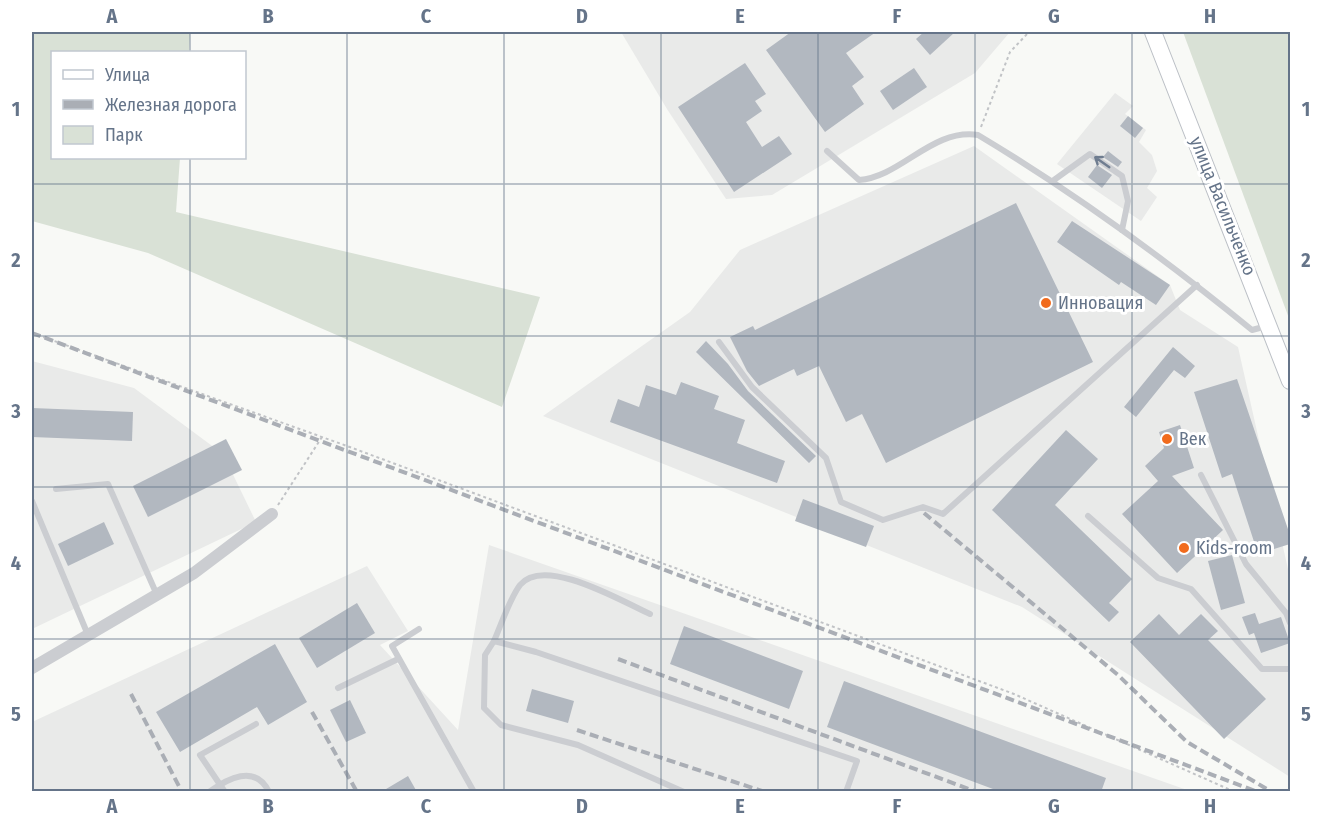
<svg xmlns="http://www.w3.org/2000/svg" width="1322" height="823" viewBox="0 0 1322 823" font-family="'Fira Sans Condensed',sans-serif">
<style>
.built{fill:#e9eae9}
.green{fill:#d9e1d6}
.building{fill:#b2b8c0}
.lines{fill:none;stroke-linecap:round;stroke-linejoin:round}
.secondary-casing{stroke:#bcc0c6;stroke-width:18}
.path{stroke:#c1c3c6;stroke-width:2;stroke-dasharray:3 3;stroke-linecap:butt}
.service{stroke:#cbcdd1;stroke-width:6}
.minor{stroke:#cbcdd1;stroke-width:12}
.secondary{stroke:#fff;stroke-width:16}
.rail{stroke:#aaaeb5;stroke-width:4;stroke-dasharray:9 4.5;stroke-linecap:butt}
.oneway{stroke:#6f7d90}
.grid{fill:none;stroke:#657489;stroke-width:1.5;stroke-opacity:0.55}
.poi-dot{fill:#f16b1d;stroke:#fff;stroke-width:2}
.labels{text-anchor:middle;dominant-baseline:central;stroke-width:6;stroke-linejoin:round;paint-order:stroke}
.street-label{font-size:18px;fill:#657489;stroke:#fff}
.poi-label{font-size:18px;fill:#657489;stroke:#fff;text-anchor:start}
.neatline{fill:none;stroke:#657489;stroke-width:2}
.grid-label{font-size:20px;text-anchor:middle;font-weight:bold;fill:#657489}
</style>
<rect width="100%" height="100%" fill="#f8f9f6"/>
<!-- built -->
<g class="built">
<path d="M621,32h389l-35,41 -203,122 -46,4 -59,-90z"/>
<path d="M1115,93l18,13 -8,8 21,16 -7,12 13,13 5,16 -10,17 10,9 -16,24 -84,-57z"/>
<path d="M974,146l196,139 10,25 58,37 52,231v199l-268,-170 -479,-191 147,-104 50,-62z"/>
<path d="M32,361l102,27 89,66 33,68 -224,107z"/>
<path d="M489,545l701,246h-1158v-69l335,-156 41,65 -28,14 78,85z"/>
</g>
<!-- green -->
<g class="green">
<path d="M32,32h158l-1,20h-137v106h128l-4,54 364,85 -38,110 -354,-154 -116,-32z"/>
<path d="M1183,32h107v289z"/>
</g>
<!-- building -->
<g class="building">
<path d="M791,32h85l-30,21 18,24 -12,9 12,18 -39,28 -59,-82z"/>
<path d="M924,32h31l-25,23 -14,-16z"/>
<path d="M745,63l21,31 -11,7 7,10 -16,11 16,25 17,-11 13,18 -58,38 -56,-85z"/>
<path d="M914,68l13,19 -34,23 -13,-19z"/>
<path d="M1128,116l15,12 -8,10 -15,-12z"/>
<path d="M1108,151l14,11 -4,5 -15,-10z"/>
<path d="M1097,165l15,10 -10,13 -14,-11z"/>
<path d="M1016,203l77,159 -207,101 -24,-49 -16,8 -27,-56 -22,10 -3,-7 -35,17 -12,-15 -17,-34 23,-11 2,4z"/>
<path d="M1072,221l98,64 -14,20 -35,-23 -2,3 -62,-43z"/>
<path d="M706,341l22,23 20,27 68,65 -7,7 -113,-111z"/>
<path d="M1173,347l22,19 -10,12 -11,-8 -38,47 -12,-10z"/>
<path d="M1237,379l53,156v9l-32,10 -26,-80 -10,4 -28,-86z"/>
<path d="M681,382l38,14 -5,13 31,11 -8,23 48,18 -8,22 -167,-61 8,-23 21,8 7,-22 30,10z"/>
<path d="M32,408l101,4 -1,29 -100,-4z"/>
<path d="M1180,425l14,43 -22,8 51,54 -46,43 -55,-59 36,-33 -13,-15 19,-18 -5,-16z"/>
<path d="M1066,430l32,29 -43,46 77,74 -23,24 10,9 -10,10 -117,-112z"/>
<path d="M226,439l16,31 -94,47 -15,-31z"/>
<path d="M803,499l71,27 -8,21 -71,-26z"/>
<path d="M104,522l10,22 -46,22 -10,-22z"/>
<path d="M1232,555l13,48 -24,7 -13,-49z"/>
<path d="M357,603l18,30 -58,35 -18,-30z"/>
<path d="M1255,613l4,11 22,-7 9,26 -29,10 -7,-20 -5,2 -7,-18z"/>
<path d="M1159,614l20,21 22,-21 17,17 -10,9 58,59 -42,40 -94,-97z"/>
<path d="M684,626l119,45 -14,38 -119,-45z"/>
<path d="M275,644l32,58 -39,23 -11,-18 -77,45 -24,-40z"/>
<path d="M844,681l262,97 -5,14h-100l-174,-65z"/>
<path d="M532,689l42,12 -6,22 -42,-12z"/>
<path d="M350,700l16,33 -20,9 -16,-32z"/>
<path d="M408,776l9,16h-36z"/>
</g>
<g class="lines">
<defs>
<path id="secondary" d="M1153,32l137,349"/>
</defs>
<!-- secondary casing -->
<use href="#secondary" class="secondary-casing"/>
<!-- path -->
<g class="path">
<path d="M981,127l29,-75 19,-20"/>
<path d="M32,333l315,113 667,248 221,98"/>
<path d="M278,505l44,-68"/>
</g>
<!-- service -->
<g class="service">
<path d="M827,151l32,29c42,-3 73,-52 119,-45 97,58 187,124 274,195l15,-4"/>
<path d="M1054,180l36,-26 32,22 6,25 -6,29"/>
<path d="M719,342l33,45 74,71 15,44 42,18 40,-13 20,7 254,-229"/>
<path d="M1201,475l45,89 40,49 4,10"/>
<path d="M56,489l52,-5 49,111"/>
<path d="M32,501l56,134"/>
<path d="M1088,516l70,62 33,11 71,80h28"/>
<path d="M419,629l-27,17 82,146"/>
<path d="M494,641c7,-16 16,-43 26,-56 24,-30 103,17 130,29"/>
<path d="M338,688l60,-29"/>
<path d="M209,792c18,-13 46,-29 60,0"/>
<path d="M225,792l-25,-37 56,-31"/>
<path d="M684,792l-106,-47 -77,-20 -17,-17 1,-53 9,-14 42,11 321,109 -11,31"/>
</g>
<!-- minor -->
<path class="minor" d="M32,668l162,-95 78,-59"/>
<!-- secondary -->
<use href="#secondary" class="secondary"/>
<!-- rail -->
<g class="rail">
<path d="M32,333l1226,459"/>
<path d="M924,513l194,162 69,67 85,50"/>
<path d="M618,659l359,133"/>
<path d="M131,694l51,98"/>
<path d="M312,712l45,80"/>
<path d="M577,730l188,62"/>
</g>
</g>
<!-- one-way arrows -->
<defs><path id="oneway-shaft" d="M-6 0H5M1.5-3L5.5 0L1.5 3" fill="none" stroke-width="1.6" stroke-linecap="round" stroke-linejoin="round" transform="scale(1.5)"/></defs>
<use class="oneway" href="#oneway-shaft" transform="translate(1102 162) rotate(-145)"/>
<!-- grid -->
<path class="grid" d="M190,32v20M347,32v760M504,32v760M661,32v760M818,32v760M975,32v760M1132,32v760M190,158v634M32,184h1258M32,336h1258M32,487h1258M32,639h1258"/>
<!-- markers -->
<g class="poi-dot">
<circle cx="1046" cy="303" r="6"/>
<circle cx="1167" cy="439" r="6"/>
<circle cx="1184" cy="548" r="6"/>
</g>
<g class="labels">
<!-- street labels -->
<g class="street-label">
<text transform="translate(1223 206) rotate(68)">улица Васильченко</text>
</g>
<!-- poi labels -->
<g class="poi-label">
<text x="1058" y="303">Инновация</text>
<text x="1179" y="439">Век</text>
<text x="1196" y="548">Kids-room</text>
</g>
</g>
<!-- border -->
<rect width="1322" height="823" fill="none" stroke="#ffffff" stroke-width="66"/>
<!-- legend -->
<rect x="51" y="51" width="195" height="108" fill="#ffffff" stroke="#c1c7d0" stroke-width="1.5"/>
<rect x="63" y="70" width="30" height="9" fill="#ffffff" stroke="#c1c7d0" stroke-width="1.5"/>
<text x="105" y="81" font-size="18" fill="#657489">Улица</text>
<rect x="63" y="100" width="30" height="9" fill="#aaaeb5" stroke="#c1c7d0" stroke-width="1.5"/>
<text x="105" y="111" font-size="18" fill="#657489">Железная дорога</text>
<rect x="63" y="126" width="30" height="18" fill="#d9e1d6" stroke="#c1c7d0" stroke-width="1.5"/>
<text x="105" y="141" font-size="18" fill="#657489">Парк</text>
<rect x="33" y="33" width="1256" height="757" class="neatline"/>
<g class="grid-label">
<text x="112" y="23">A</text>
<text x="268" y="23">B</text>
<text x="426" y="23">C</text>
<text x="582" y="23">D</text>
<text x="740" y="23">E</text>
<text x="897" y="23">F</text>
<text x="1054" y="23">G</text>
<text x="1210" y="23">H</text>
<text x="16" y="116">1</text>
<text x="1306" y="116">1</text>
<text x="16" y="267">2</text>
<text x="1306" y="267">2</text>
<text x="16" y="418">3</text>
<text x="1306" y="418">3</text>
<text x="16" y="570">4</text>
<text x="1306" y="570">4</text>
<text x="16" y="721">5</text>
<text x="1306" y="721">5</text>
<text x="112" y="813">A</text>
<text x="268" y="813">B</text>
<text x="426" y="813">C</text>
<text x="582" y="813">D</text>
<text x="740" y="813">E</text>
<text x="897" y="813">F</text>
<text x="1054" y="813">G</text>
<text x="1210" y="813">H</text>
</g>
</svg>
